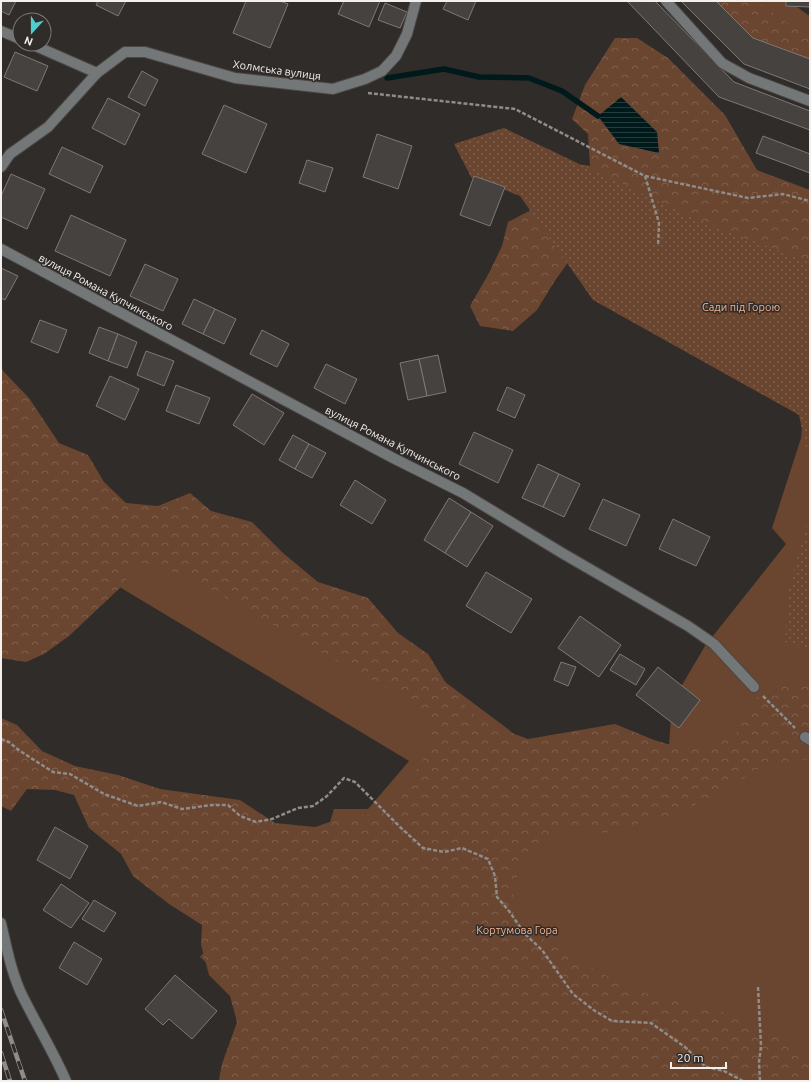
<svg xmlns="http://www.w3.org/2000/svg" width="811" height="1082" viewBox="0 0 811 1082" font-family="Ubuntu,sans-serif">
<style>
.green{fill:#6a452f}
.forest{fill:url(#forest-crowns)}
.garden{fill:url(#garden-dots)}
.water{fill:url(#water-rules)}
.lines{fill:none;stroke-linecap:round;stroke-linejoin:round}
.stream{stroke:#00191a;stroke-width:5.5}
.building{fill:#46423f;stroke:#7e7976}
.minor-casing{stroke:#4b4745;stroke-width:12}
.path{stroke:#8f8c8a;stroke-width:2.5;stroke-dasharray:4 2;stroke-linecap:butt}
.minor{stroke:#747777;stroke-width:10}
.rail-casing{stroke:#8f8c8a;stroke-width:4.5}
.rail{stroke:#302c2a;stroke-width:3;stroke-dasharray:9;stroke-linecap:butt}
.labels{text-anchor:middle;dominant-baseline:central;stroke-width:3;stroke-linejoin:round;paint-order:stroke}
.street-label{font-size:11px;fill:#f3f0ee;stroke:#302c2a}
.park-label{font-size:11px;fill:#f5b48f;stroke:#302c2a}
</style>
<defs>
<pattern id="forest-crowns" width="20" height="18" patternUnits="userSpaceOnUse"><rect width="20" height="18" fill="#6a452f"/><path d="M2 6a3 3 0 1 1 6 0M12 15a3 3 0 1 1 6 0" fill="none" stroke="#80604d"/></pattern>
<pattern id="garden-dots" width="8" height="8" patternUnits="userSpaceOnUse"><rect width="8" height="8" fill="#6a452f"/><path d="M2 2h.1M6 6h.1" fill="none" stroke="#80604d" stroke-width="1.8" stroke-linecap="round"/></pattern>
<pattern id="water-rules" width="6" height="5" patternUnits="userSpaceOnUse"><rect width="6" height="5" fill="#00191a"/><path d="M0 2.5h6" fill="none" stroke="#263b3c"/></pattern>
</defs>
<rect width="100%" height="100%" fill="#302c2a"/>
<!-- green -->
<g class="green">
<path d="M717,1h72l19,14 2,1v42z"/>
<path d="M810,343v738l-504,-33 -106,-91 41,-45 69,-24 24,-79h34l41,-48 -361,-217 8,-32 361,149 87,65 94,76 69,-26 5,-74 33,-56 81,-102 -14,-16 29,-90z"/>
</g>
<!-- forest -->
<g class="forest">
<path d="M702,1h55l46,33 7,2v32l-69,-27z"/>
<path d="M615,38h22l31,20 57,57 32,55 53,20v157l-241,-86 -15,21 -17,28 -24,21 -33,-5 -10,-20 19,-33 13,-27 6,-24 23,-12 27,-48 32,4 -2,-32 -16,-15 13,-34z"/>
<path d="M1,367l3,5 25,26 30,45 29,12 16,27 22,21 32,3 32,-13 21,18 41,11 31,31 35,29 50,16 30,35 30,21 21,34 31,33 48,18 87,-15 39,16 34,10 48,-16 15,-32 29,-20 30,4v73l-44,5 -50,31 -41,19 -69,19 -46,-8 -38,41 -9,20 1,32 41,29 77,43 92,22 86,41v28h-590l-1,-2 3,-15 15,-42 -7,-26 -21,-21 -8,-30 1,-20 -33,-21 -36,-28 -12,-22 -32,-26 -15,-33 -19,-5 -28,-1 -16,22 -10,-5v-88l16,7 25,26 33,15 43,9 42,14 80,11 35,23 40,4 32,-11 24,-1 35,-24 13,-26 15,-19 -4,-24 -23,-24 -56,-29 -148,-84 -46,-20 -19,-2 -17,24 -52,49 -25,18 -18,8 -25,-4z"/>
</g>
<!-- garden -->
<g class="garden">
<path d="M504,128l193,92 113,42v204l-11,-51 -206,-115 -73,-104 -49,-19 -17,-33z"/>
<path d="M810,513v136l-25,-7 4,-54z"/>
</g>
<!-- water -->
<path class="water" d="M621,97l36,35 2,21 -40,-9 -21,-28z"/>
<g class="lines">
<!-- stream -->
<path class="stream" d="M387,78l57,-9 35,8 50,1 33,13 36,25"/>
</g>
<!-- building -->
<g class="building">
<path d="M1,1h15l-7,14 -8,-4z"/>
<path d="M98,1h28l-8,15 -22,-11z"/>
<path d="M246,1h34l8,3 -18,44 -37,-15z"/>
<path d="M344,1h36l-11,26 -31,-13z"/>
<path d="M447,1h29l-8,19 -25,-11z"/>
<path d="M627,1h28l79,81 76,29v19l-91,-33z"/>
<path d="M681,1h35l37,37 57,21v30l-66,-25z"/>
<path d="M786,1h24v6l-24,-1z"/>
<path d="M385,3l22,9 -7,16 -22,-8z"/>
<path d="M15,52l33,14 -11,25 -33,-14z"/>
<path d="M142,71l16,9 -13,26 -17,-9z"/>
<path d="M108,98l32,16 -15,31 -33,-17z"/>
<path d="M224,105l43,19 -21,49 -44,-19z"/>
<path d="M377,134l35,12 -14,43 -35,-12z"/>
<path d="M763,136l47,18v19l-54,-20z"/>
<path d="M62,147l41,19 -13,27 -41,-19z"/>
<path d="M307,160l26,8 -8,24 -26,-9z"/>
<path d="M11,174l34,15 -18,40 -26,-12v-21z"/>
<path d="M474,176l31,11 -15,39 -30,-11z"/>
<path d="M71,215l55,25 -16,36 -55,-25z"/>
<path d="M145,264l33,15 -15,32 -33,-15z"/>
<path d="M1,268l17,8 -13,24 -4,-2z"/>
<path d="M194,299l21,10 -12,25 -21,-10z"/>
<path d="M215,309l21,10 -12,25 -21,-10z"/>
<path d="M40,320l27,10 -9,23 -27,-11z"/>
<path d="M99,327l19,7 -10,27 -19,-8z"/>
<path d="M262,330l27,14 -12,23 -27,-13z"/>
<path d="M118,334l19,8 -10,26 -19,-7z"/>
<path d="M146,351l28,10 -10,25 -27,-11z"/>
<path d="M438,355l8,37 -19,4 -8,-37z"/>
<path d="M419,359l8,37 -19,4 -8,-37z"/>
<path d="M326,364l31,15 -12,25 -31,-16z"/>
<path d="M110,376l29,13 -14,31 -29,-14z"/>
<path d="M176,385l34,13 -11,26 -33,-13z"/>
<path d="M507,387l18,8 -10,23 -18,-8z"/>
<path d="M252,394l32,19 -20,32 -31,-20z"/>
<path d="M474,432l39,18 -15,33 -39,-19z"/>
<path d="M293,435l16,9 -14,25 -16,-9z"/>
<path d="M309,444l17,9 -14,25 -17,-9z"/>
<path d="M538,464l21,10 -16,33 -21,-9z"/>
<path d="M559,474l21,10 -16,33 -21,-10z"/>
<path d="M355,480l31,20 -14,24 -32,-19z"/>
<path d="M449,498l22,14 -26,41 -21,-13z"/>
<path d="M603,499l37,16 -14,31 -37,-17z"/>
<path d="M471,512l22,14 -26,41 -22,-14z"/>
<path d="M673,519l37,18 -14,29 -37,-17z"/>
<path d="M486,572l46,27 -21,34 -45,-27z"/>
<path d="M580,616l41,29 -22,32 -41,-29z"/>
<path d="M620,654l25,15 -9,16 -26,-15z"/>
<path d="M561,662l15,5 -8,19 -14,-6z"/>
<path d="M658,667l42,33 -21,28 -43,-33z"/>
<path d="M55,827l33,19 -18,33 -33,-19z"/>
<path d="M61,884l28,19 -18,25 -28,-18z"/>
<path d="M94,900l22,13 -12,19 -22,-13z"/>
<path d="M74,942l28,17 -15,26 -28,-17z"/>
<path d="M175,975l42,36 -25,28 -23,-20 -6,6 -18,-16z"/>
</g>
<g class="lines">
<defs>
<g id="minor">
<path d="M666,1l56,62 27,15 61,23"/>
<path d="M1,31l19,8"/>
<path d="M31,44l66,29 28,-21h20l90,26 98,11 32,-10 17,-8 14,-15 11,-22 9,-33"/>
<path d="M1,167l9,-13 38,-27 49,-54"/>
<path d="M1,249l392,209 70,35 99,60 126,73 26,18 40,43"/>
<path d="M805,737l5,3"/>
<path d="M1,923c6,26 11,53 23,76 14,28 30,54 42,82"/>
</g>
</defs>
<!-- minor casing -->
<use href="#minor" class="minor-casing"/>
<!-- path -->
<g class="path">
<path d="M368,93l147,16 130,67 14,47 -1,23"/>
<path d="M645,176l103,22 35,-4 27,7"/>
<path d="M763,696l32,32"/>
<path d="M1,739l8,3 11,9 33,21 17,2 34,20 34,12 23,-4 21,7 30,-4h16l12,11 16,6 16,-3 26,-11 15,-2 14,-10 17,-18 11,4 45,45 23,21 21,4 18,-4 26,11 7,17 2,21 12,14 16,23 17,16 31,44 22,17 17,10 39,2 34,24 21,20 18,4 19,10"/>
<path d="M758,987l3,59 -2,16 1,19"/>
</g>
<!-- minor -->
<use href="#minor" class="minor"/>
<defs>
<g id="rail">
<path d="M1,1010l24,71"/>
<path d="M1,1053l9,28"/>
</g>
</defs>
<!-- rail casing -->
<use href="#rail" class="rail-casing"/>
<!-- rail -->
<use href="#rail" class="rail"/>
</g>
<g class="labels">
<!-- street labels -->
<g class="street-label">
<text transform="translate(277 70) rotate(8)">Холмська вулиця</text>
<text transform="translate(106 292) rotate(28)">вулиця Романа Купчинського</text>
<text transform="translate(393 443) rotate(27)">вулиця Романа Купчинського</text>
</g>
<!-- park labels -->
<g class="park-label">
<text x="741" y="307">Сади під Горою</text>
<text x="517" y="930">Кортумова Гора</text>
</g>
</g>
<!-- border -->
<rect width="811" height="1082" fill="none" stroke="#f3f0ee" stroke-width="4"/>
<!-- north arrow -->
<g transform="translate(32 32) rotate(201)"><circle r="19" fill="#302c2a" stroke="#7e7a78"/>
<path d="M0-3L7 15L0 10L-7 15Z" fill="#52cdcd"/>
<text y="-6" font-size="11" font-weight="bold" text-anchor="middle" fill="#f3f0ee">N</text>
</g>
<!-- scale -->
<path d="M671 1062v6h55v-6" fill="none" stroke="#f3f0ee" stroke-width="2"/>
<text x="677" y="1062" font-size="12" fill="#f3f0ee" stroke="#302c2a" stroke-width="3" paint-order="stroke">20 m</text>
</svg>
